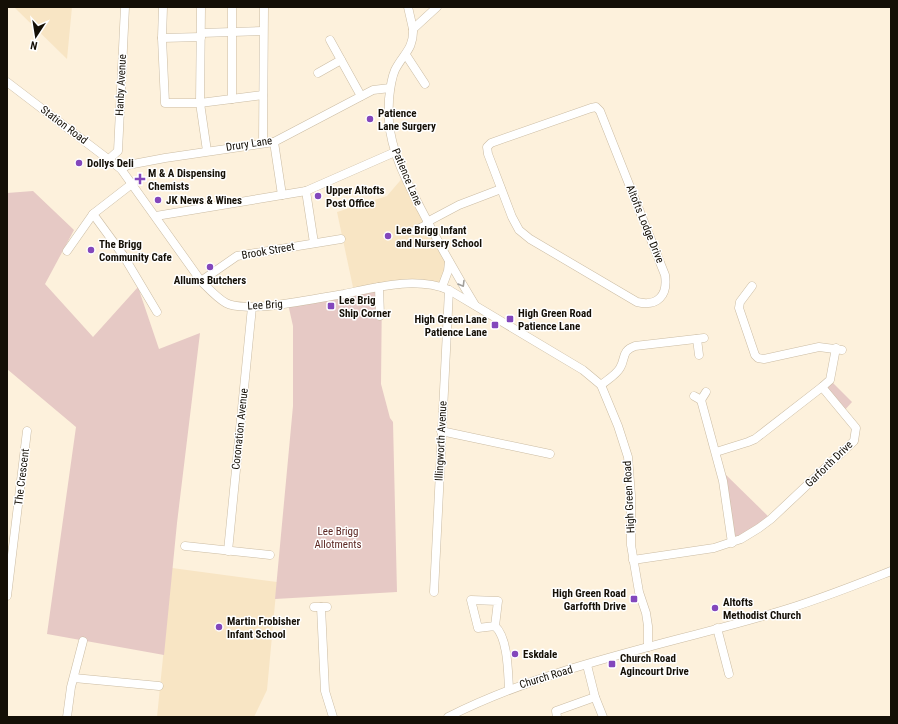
<svg xmlns="http://www.w3.org/2000/svg" width="898" height="724" viewBox="0 0 898 724" font-family="'Roboto Condensed',sans-serif">
<style>
.built{fill:#f8e5c4}
.green{fill:#e6c9c5}
.lines{fill:none;stroke-linecap:round;stroke-linejoin:round}
.minor-casing{stroke:#cbbca3;stroke-width:9}
.minor{stroke:#fff;stroke-width:8}
.oneway{stroke:#a19f9b}
.poi-dot{fill:#8347bc;stroke:#fff;stroke-width:1.5}
.labels{text-anchor:middle;dominant-baseline:central;stroke-width:3;stroke-linejoin:round;paint-order:stroke}
.street-label{font-size:11px;fill:#140f06;stroke:#fff}
.poi-label{font-size:11px;font-weight:bold;fill:#140f06;stroke:#fff;text-anchor:start}
.park-label{font-size:11px;fill:#5c2723;stroke:#fff}
</style>
<rect width="100%" height="100%" fill="#fdf1dc"/>
<!-- built -->
<g class="built">
<path d="M14,7h58l-5,52z"/>
<path d="M405,175l44,87 -7,25 -19,-3 -69,8 -17,-80 50,-16z"/>
<path d="M172,568l105,14 -10,108 -13,27h-97z"/>
</g>
<!-- green -->
<g class="green">
<path d="M33,191l41,39 -29,54 48,53 45,-50 21,62 41,-16 -23,190 -13,132 -117,-21 29,-207 -69,-58v-176z"/>
<path d="M382,287l-1,97 9,34 3,4 4,170 -122,7 18,-193v-80l-5,-22z"/>
<path d="M830,380l22,22 -9,10 -21,-25z"/>
<path d="M721,470l50,49 -39,24z"/>
</g>
<g class="lines">
<defs>
<g id="minor">
<path d="M163,7l-1,31 3,65h35l63,-8"/>
<path d="M201,7l-1,96 7,48"/>
<path d="M408,7l5,22"/>
<path d="M437,7l-24,22c1,20 -10,25 -18,41 -4,9 -5,19 -6,29 0,7 -1,15 0,22 2,31 18,61 32,88 17,33 35,65 54,96"/>
<path d="M201,33l62,-2"/>
<path d="M162,38l39,-1"/>
<path d="M330,40l31,56"/>
<path d="M406,55l19,29"/>
<path d="M318,73l23,-13"/>
<path d="M7,82l114,87 80,112c8,8 16,17 25,22 9,5 32,4 42,3 26,-3 51,-8 76,-12 33,-7 72,-18 105,-4l134,80 18,15 17,41 10,31 3,38v50l8,47 7,21 2,13v21"/>
<path d="M232,99v-92"/>
<path d="M596,107l4,4 65,164c3,20 -7,32 -28,27l-107,-63 -11,-9 -7,-13 -24,-63 -1,-7 4,-4 100,-35z"/>
<path d="M274,142l8,53"/>
<path d="M263,143l1,-136"/>
<path d="M109,159l9,-8 7,-144"/>
<path d="M121,169l7,-4 37,-7 109,-16 99,-52 17,-2"/>
<path d="M306,191l8,52"/>
<path d="M93,214l30,41 34,57"/>
<path d="M156,216l150,-25 89,-39"/>
<path d="M427,222l32,-17 42,-16"/>
<path d="M414,231l14,-7"/>
<path d="M67,251l26,-37 40,-31"/>
<path d="M201,281l36,-25 104,-17"/>
<path d="M752,286l-12,16 -1,6 16,47 3,3 6,1 55,-12 23,3"/>
<path d="M379,287l1,29"/>
<path d="M442,287l6,-16 1,-9"/>
<path d="M697,339l2,16"/>
<path d="M601,385c6,-5 15,-10 19,-17 6,-10 1,-17 15,-22l69,-8"/>
<path d="M822,387l8,-7 6,-32"/>
<path d="M694,396l7,4 5,-8"/>
<path d="M701,400l22,81 9,62"/>
<path d="M441,431l109,23"/>
<path d="M185,546l85,9"/>
<path d="M228,551l24,-244"/>
<path d="M633,560l81,-12 27,-9 18,-11 12,-9 83,-78 2,-13 -34,-41 -67,52 -7,3 -32,10"/>
<path d="M434,592l15,-302"/>
<path d="M7,596l20,-165"/>
<path d="M314,607h13"/>
<path d="M321,607l4,84 8,26"/>
<path d="M495,626l3,-25 -27,-1 7,28 17,-2c13,12 13,46 14,63"/>
<path d="M717,628l12,46"/>
<path d="M587,665l8,32 8,20"/>
<path d="M74,678l85,8"/>
<path d="M67,717l4,-30 12,-46"/>
<path d="M448,717c103,-52 219,-72 329,-105 39,-11 76,-26 114,-41"/>
<path d="M557,717l-1,-6 39,-14"/>
</g>
</defs>
<!-- minor casing -->
<use href="#minor" class="minor-casing"/>
<!-- minor -->
<use href="#minor" class="minor"/>
</g>
<!-- one-way arrows -->
<defs><path id="oneway-chevron" d="M-2-3.5L2.5 0L-2 3.5" fill="none" stroke-width="1.6" stroke-linecap="round" stroke-linejoin="round"/></defs>
<use class="oneway" href="#oneway-chevron" transform="translate(462 284) rotate(59)"/>
<!-- markers -->
<g class="poi-dot">
<circle cx="370" cy="119" r="4"/>
<circle cx="79" cy="163" r="4"/>
<path d="M138 173h4v4h4v4h-4v4h-4v-4h-4v-4h4z"/>
<circle cx="318" cy="196" r="4"/>
<circle cx="158" cy="200" r="4"/>
<circle cx="388" cy="236" r="4"/>
<circle cx="91" cy="250" r="4"/>
<circle cx="210" cy="267" r="4"/>
<rect x="327" y="302" width="8" height="8" rx="2"/>
<rect x="506" y="315" width="8" height="8" rx="2"/>
<rect x="491" y="321" width="8" height="8" rx="2"/>
<rect x="630" y="595" width="8" height="8" rx="2"/>
<circle cx="715" cy="608" r="4"/>
<circle cx="219" cy="627" r="4"/>
<circle cx="515" cy="654" r="4"/>
<rect x="608" y="660" width="8" height="8" rx="2"/>
</g>
<g class="labels">
<!-- street labels -->
<g class="street-label">
<text transform="translate(121 85) rotate(-87)">Hanby Avenue</text>
<text transform="translate(64 125) rotate(37)">Station Road</text>
<text transform="translate(249 144) rotate(-9)">Drury Lane</text>
<text transform="translate(407 177) rotate(67)">Patience Lane</text>
<text transform="translate(645 224) rotate(68)">Altofts Lodge Drive</text>
<text transform="translate(268 251) rotate(-10)">Brook Street</text>
<text transform="translate(265 305) rotate(-3)">Lee Brig</text>
<text transform="translate(240 429) rotate(-84)">Coronation Avenue</text>
<text transform="translate(441 441) rotate(-87)">Illingworth Avenue</text>
<text transform="translate(829 464) rotate(-44)">Garforth Drive</text>
<text transform="translate(22 477) rotate(-83)">The Crescent</text>
<text transform="translate(629 497) rotate(-93)">High Green Road</text>
<text transform="translate(546 677) rotate(-17)">Church Road</text>
</g>
<!-- poi labels -->
<g class="poi-label">
<text x="378" y="113">Patience<tspan x="378" dy="13">Lane Surgery</tspan></text>
<text x="87" y="163">Dollys Deli</text>
<text x="148" y="173">M &amp; A Dispensing<tspan x="148" dy="13">Chemists</tspan></text>
<text x="326" y="190">Upper Altofts<tspan x="326" dy="13">Post Office</tspan></text>
<text x="166" y="200">JK News &amp; Wines</text>
<text x="396" y="230">Lee Brigg Infant<tspan x="396" dy="13">and Nursery School</tspan></text>
<text x="99" y="244">The Brigg<tspan x="99" dy="13">Community Cafe</tspan></text>
<text x="210" y="280" text-anchor="middle">Allums Butchers</text>
<text x="339" y="300">Lee Brig<tspan x="339" dy="13">Ship Corner</tspan></text>
<text x="518" y="313">High Green Road<tspan x="518" dy="13">Patience Lane</tspan></text>
<text x="487" y="319" text-anchor="end">High Green Lane<tspan x="487" dy="13">Patience Lane</tspan></text>
<text x="626" y="593" text-anchor="end">High Green Road<tspan x="626" dy="13">Garfofth Drive</tspan></text>
<text x="723" y="602">Altofts<tspan x="723" dy="13">Methodist Church</tspan></text>
<text x="227" y="621">Martin Frobisher<tspan x="227" dy="13">Infant School</tspan></text>
<text x="523" y="654">Eskdale</text>
<text x="620" y="658">Church Road<tspan x="620" dy="13">Agincourt Drive</tspan></text>
</g>
<!-- park labels -->
<g class="park-label">
<text x="338" y="531">Lee Brigg<tspan x="338" dy="13">Allotments</tspan></text>
</g>
</g>
<!-- border -->
<rect width="898" height="724" fill="none" stroke="#140f06" stroke-width="16"/>
<!-- north arrow -->
<g transform="translate(36 36) rotate(192)" stroke="#ffffff" stroke-width="3" paint-order="stroke">
<path d="M0-3L7 15L0 10L-7 15Z" fill="#140f06"/>
<text y="-6" font-size="11" font-weight="bold" text-anchor="middle" fill="#140f06">N</text>
</g>
</svg>
